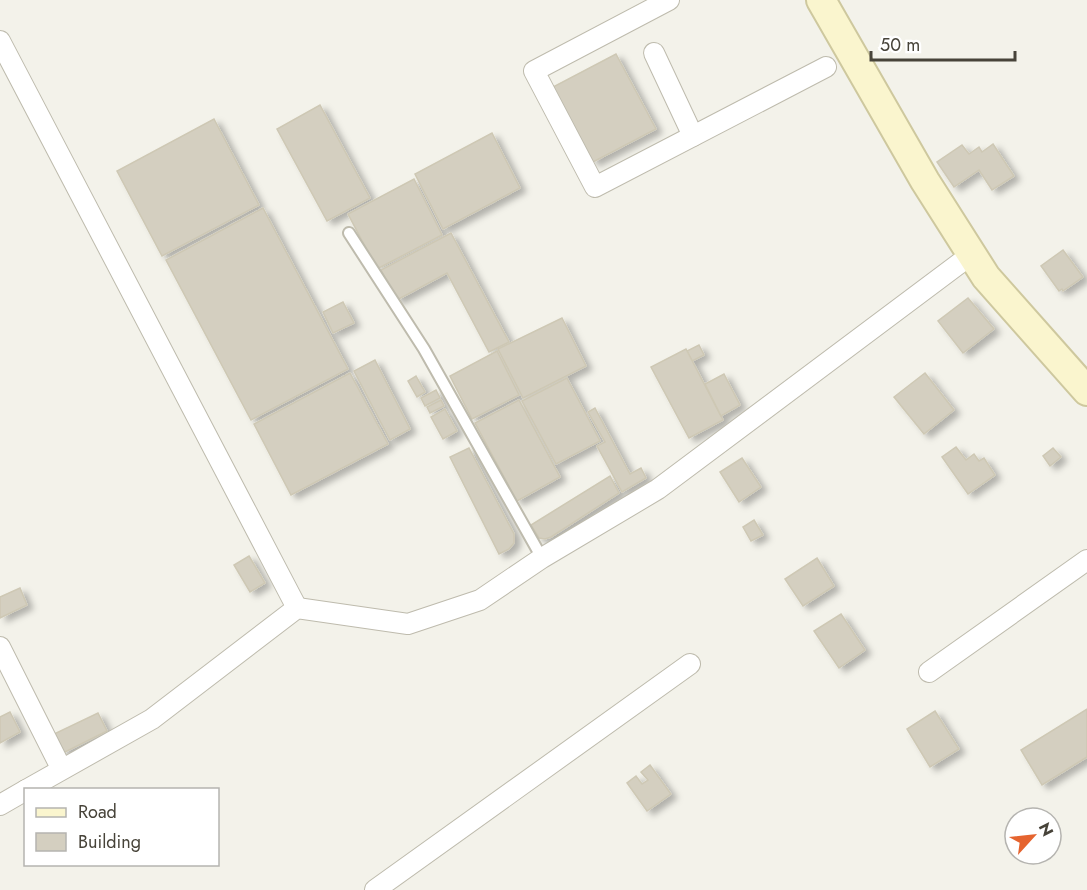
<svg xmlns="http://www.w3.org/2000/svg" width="1087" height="890" viewBox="0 0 1087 890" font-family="Jost,sans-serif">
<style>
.building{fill:#d4cfc0;stroke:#cec8b4;stroke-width:1.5;filter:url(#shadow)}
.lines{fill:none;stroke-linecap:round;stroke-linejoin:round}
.lane-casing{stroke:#bebbad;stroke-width:14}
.street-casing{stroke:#bebbad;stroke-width:22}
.secondary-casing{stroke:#cec89e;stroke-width:32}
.lane{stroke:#fff;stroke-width:10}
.street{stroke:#fff;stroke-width:20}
.secondary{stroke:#faf5ce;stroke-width:28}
</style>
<defs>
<filter id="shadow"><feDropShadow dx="6" dy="4" stdDeviation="3" flood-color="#0004"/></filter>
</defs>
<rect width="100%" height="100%" fill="#f3f2ea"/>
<!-- building -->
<g class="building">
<path d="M616,54l40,75 -63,33 -40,-75z"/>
<path d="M320,105l50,93 -43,23 -50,-92z"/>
<path d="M214,119l45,86 -97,51 -45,-85z"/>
<path d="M492,133l28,55 -77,41 -28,-55z"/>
<path d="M993,144l21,32 -22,14 -13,-20 -25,17 -17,-25 25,-17 7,9 10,-7 3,5z"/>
<path d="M414,179l28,56 -65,34 -29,-55z"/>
<path d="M263,208l85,161 -97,51 -85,-160z"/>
<path d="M451,233l58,109 -20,10 -42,-79 -50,27 -16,-30z"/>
<path d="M1063,250l20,27 -20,14 -1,-2 -3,2 -18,-25z"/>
<path d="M968,298l26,31 -31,24 -25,-32z"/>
<path d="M343,302l11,21 -21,10 -10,-21z"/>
<path d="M562,318l24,48 -63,32 -25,-49z"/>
<path d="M699,345l5,10 -12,6 -5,-10z"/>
<path d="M686,349l37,71 -34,18 -38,-71z"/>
<path d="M497,351l22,44 -47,24 -22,-43z"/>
<path d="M375,360l35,69 -20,11 -36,-69z"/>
<path d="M350,373l38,71 -97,51 -37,-71z"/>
<path d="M925,373l29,37 -30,24 -30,-37z"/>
<path d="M724,374l16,31 -19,11 -16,-32z"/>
<path d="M416,376l9,16 -8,5 -9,-16z"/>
<path d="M567,378l33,63 -44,23 -34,-63z"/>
<path d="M436,390l4,8 -15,8 -4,-8z"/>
<path d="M441,400l3,6 -14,7 -3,-6z"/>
<path d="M519,400l41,77 -43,24 -42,-78z"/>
<path d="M595,408l35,66 11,-6 5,10 -24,14 -25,-46 8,-4 -17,-30z"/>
<path d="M445,409l12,22 -14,8 -12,-22z"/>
<path d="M956,447l10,13 8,-6 5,7 5,-3 11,17 -27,19 -26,-37z"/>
<path d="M469,448l45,86v9l-5,6 -10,5 -49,-97z"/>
<path d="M1053,448l8,9 -11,9 -7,-10z"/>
<path d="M742,458l19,29 -22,15 -19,-30z"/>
<path d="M610,476l9,17 -68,44 -6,2 -6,-1 -8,-13z"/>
<path d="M754,520l9,15 -12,6 -8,-14z"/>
<path d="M249,556l16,27 -15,9 -16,-27z"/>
<path d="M817,558l17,28 -31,20 -18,-27z"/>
<path d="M20,588l7,17 -27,13v-21z"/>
<path d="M841,614l24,36 -26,18 -25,-37z"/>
<path d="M1087,709v48l-45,28 -21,-35z"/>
<path d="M935,711l24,38 -29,18 -23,-38z"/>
<path d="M10,712l10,20 -20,11v-26z"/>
<path d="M98,713l9,18 -44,22 -9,-19z"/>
<path d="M650,765l21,29 -24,17 -20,-28 9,-7 6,8 6,-4 -7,-8z"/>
</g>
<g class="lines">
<defs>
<path id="lane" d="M349,233l75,116 118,209"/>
<g id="street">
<path d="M669,0l-135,71 61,116 231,-120"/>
<path d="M0,41l297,567"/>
<path d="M654,53l39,83"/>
<path d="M0,647l61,121"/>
<path d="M929,672l158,-112"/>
<path d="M26,790l126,-71 145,-111 111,16 72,-24 62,-42 116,-69 314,-235"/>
<path d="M0,805l26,-15"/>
<path d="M375,890l315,-226"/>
</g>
<path id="secondary" d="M821,0l104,181 61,96 101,114"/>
</defs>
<!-- lane casing -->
<use href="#lane" class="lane-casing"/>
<!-- street casing -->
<use href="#street" class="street-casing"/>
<!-- secondary casing -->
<use href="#secondary" class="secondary-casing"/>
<!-- lane -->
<use href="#lane" class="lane"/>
<!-- street -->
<use href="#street" class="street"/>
<!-- secondary -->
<use href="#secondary" class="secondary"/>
</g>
<!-- legend -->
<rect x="24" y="788" width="195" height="78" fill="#ffffff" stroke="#b5b4b0" stroke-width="1.5"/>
<rect x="36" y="808" width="30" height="9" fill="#faf5ce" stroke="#b5b4b0" stroke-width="1.5"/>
<text x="78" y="818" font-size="18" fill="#474339">Road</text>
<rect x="36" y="833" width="30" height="18" fill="#d4cfc0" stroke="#b5b4b0" stroke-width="1.5"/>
<text x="78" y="848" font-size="18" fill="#474339">Building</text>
<!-- north arrow -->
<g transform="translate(1033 836) rotate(63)"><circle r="28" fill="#ffffff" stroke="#b5b4b0" stroke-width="1.5"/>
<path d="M0-4.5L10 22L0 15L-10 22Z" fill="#e5642f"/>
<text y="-9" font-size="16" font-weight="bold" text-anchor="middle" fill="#474339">N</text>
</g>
<!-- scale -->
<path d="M871 51v9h144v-9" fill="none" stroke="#474339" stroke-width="3"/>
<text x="880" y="51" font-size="18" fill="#474339" stroke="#ffffff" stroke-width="4.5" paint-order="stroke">50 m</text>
</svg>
